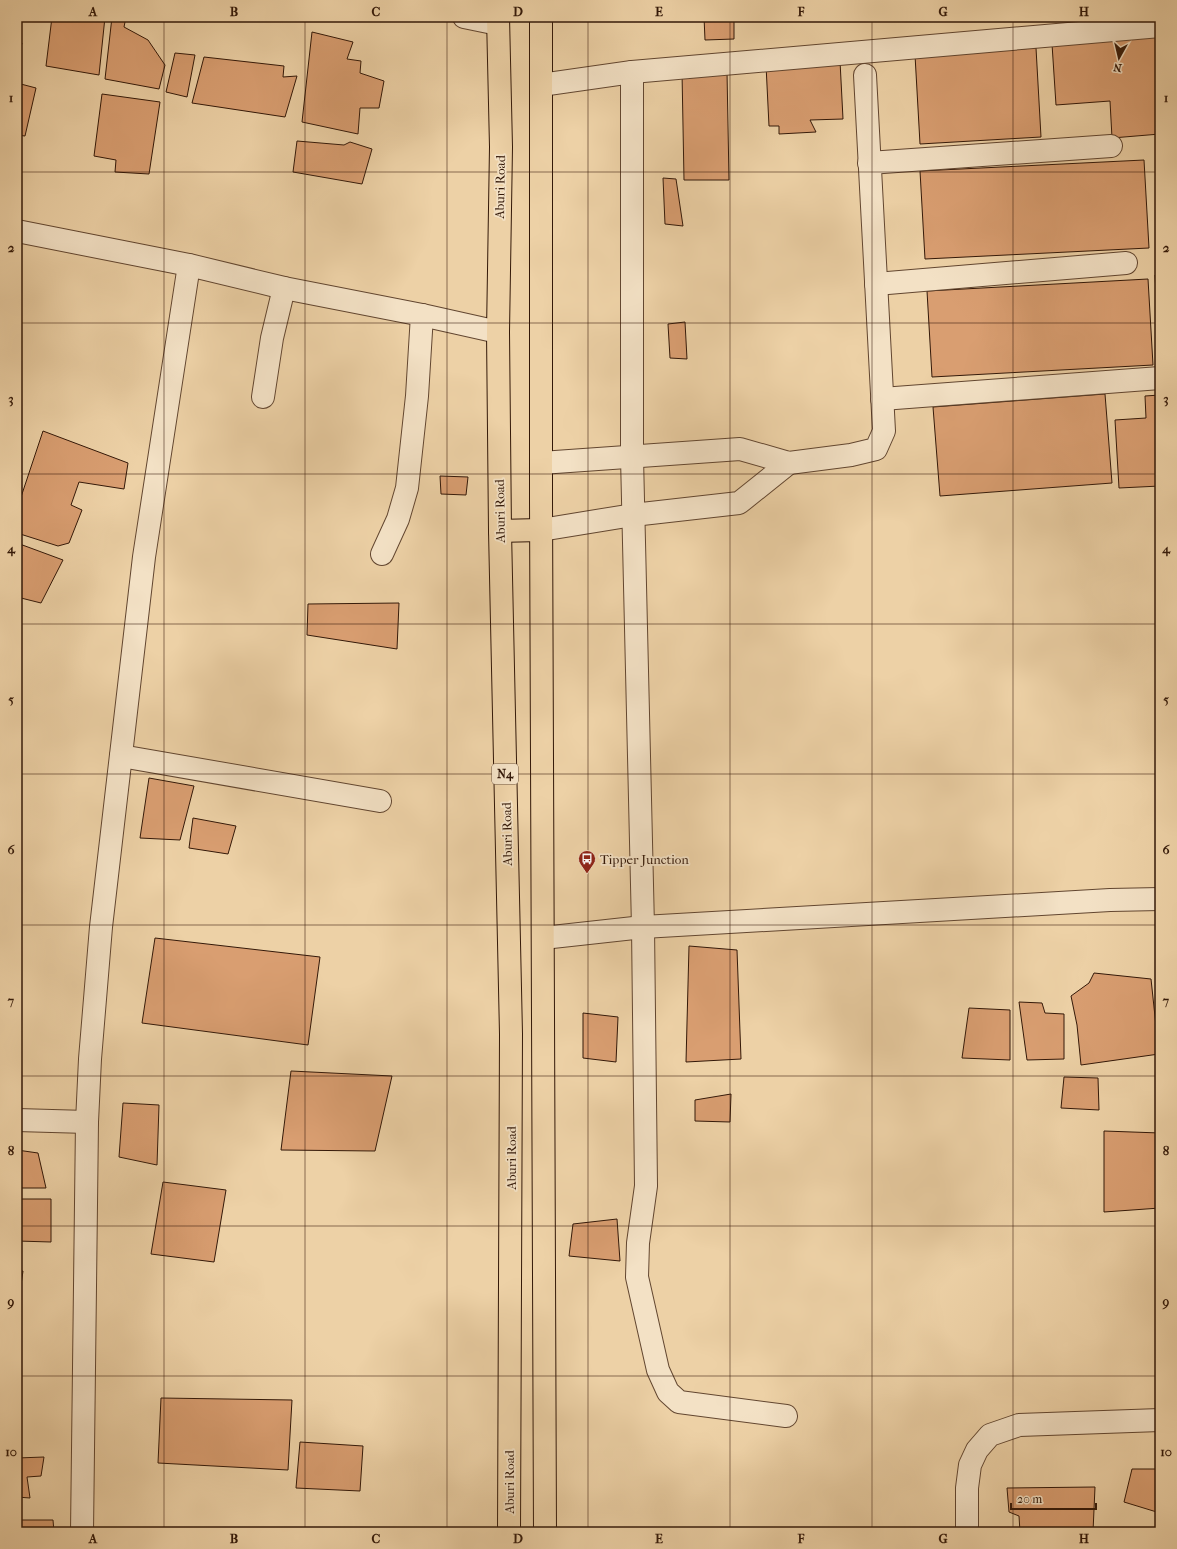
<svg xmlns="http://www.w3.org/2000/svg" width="1177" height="1549" viewBox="0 0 1177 1549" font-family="'IM FELL French Canon',serif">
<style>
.building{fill:#d99e71;stroke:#331808}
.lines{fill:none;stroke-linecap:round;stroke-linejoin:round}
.minor-casing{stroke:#624630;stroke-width:24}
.highway-casing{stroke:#331808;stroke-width:24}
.minor{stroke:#f3e1c5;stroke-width:22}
.highway{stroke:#edd1a6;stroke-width:22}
.grid{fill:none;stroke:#331808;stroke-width:1;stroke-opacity:0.55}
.labels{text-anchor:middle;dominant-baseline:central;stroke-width:3.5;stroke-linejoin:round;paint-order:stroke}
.shield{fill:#f3e1c5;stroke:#6d5441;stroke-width:1}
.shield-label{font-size:12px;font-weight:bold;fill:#331808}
.street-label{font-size:13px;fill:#331808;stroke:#f3e1c5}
.poi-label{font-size:13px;fill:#331808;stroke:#f3e1c5;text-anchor:start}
.neatline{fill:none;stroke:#331808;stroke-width:1.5}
.grid-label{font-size:13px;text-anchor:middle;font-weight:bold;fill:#331808}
</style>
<rect width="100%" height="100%" fill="#edd1a6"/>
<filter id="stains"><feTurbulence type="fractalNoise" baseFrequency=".005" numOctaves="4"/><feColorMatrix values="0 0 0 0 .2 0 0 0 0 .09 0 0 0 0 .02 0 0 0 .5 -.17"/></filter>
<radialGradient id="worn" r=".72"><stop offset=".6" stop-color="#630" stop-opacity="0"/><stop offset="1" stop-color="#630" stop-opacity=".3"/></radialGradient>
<!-- building -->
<g class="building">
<path d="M52,17h53l-6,58 -53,-9z"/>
<path d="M112,17h14l-2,10 24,13 17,25 -6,24 -54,-10z"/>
<path d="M704,17h30v22l-29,1z"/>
<path d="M312,32l41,10 -6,17 14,2 -1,12 24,8 -5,27h-19l-2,26 -56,-12z"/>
<path d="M1160,36v98l-48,4 -2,-37 -54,4 -4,-61z"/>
<path d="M17,42l5,1 -5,20z"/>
<path d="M1036,48l5,89 -121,7 -5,-89z"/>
<path d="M175,53l20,2 -8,42 -21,-5z"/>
<path d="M204,57l80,9 -1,11 14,-1 -12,41 -93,-14z"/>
<path d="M840,61l3,58 -33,1 6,12 -37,2v-8h-10l-3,-61z"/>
<path d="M682,72h45l2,108h-45z"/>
<path d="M17,83l19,5 -11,48 -8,-1z"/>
<path d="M102,94l58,8 -11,72 -34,-2 1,-12 -22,-4z"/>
<path d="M297,141l47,4 6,-3 22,7 -10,35 -69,-12z"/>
<path d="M1144,160l5,88 -224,11 -5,-88z"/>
<path d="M663,178l13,1 7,47 -18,-2z"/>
<path d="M1160,274v72h-1l-4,-71z"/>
<path d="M1148,279l5,86 -221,12 -5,-86z"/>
<path d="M685,322l2,37 -17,-1 -2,-34z"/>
<path d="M1105,394l7,89 -172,13 -7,-89z"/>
<path d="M1160,395v91l-41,2 -4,-68 31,-2 -1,-22z"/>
<path d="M43,431l85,32 -4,26 -45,-7 -8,23 11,5 -13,33 -11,3 -41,-13v-24z"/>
<path d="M440,476l28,1 -2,18 -25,-1z"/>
<path d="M17,543l46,17 -22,43 -24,-6z"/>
<path d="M399,603l-2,46 -90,-14 1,-31z"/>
<path d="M149,778l45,8 -14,54 -40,-2z"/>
<path d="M193,818l43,8 -8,28 -39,-6z"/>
<path d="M155,938l165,19 -12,88 -166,-22z"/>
<path d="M689,946l48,4 4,109 -55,3z"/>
<path d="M1094,973l57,6 8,75 -78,11 -4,-40 -6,-29 18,-13z"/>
<path d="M1019,1002l23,1 3,10 19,1v45l-37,1z"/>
<path d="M969,1008l41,2v50l-48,-2z"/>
<path d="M583,1013l35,4 -2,45 -33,-4z"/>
<path d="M291,1071l101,5 -17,75 -94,-1z"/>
<path d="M1064,1077l34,1 1,32 -38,-2z"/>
<path d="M731,1094l-1,28 -35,-1v-21z"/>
<path d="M123,1103l36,2 -2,60 -38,-8z"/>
<path d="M1104,1131l56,2v75l-56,4z"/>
<path d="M17,1150l21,3 8,35h-29z"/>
<path d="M163,1182l63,8 -12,72 -63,-8z"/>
<path d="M17,1199h34v43l-34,-1z"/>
<path d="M617,1219l3,42 -51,-5 4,-32z"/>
<path d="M17,1271h6l-6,42z"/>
<path d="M161,1398l131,2 -4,70 -130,-7z"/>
<path d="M300,1442l63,4 -3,45 -64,-3z"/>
<path d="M1160,1448v65l-36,-11 8,-33h26z"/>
<path d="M44,1457l-3,19 -14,1 3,21 -13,-1v-39z"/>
<path d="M1095,1487l-2,45h-73l-1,-16 -10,-4 -2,-24z"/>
<path d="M17,1520h36l1,12h-37z"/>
</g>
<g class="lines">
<defs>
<g id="minor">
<path d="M464,17l34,7"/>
<path d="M632,72v385l11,470 3,259 -8,57 -1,34 21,93 10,22 11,10 107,14"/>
<path d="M541,85l91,-13 528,-46"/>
<path d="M869,163l242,-17"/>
<path d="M17,231l172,34 95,23 138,27 76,17"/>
<path d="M876,284l250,-21"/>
<path d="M263,397l9,-59 12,-50"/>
<path d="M882,399l278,-21"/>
<path d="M541,463l199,-14 49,14 62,-8 25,-6 8,-18 -19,-356"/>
<path d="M541,530l92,-15 106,-12 50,-40"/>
<path d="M382,554l16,-35 9,-31 10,-92 5,-81"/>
<path d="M121,756l259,45"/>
<path d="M543,938l100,-11 467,-27 50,-1"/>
<path d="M17,1120l70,2"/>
<path d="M82,1532l5,-410 3,-63 11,-132 43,-370 45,-292"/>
<path d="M967,1532v-44l3,-23 7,-15 13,-15 29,-10 141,-5"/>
</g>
<g id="highway">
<path d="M498,17l3,130 -3,185 2,199 11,503 -2,498"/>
<path d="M541,17v484l4,1031"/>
<path d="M500,531l41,-1"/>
</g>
</defs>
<!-- minor casing -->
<use href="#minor" class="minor-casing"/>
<!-- highway casing -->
<use href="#highway" class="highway-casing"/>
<!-- minor -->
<use href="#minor" class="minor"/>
<!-- highway -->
<use href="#highway" class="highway"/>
</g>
<!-- grid -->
<path class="grid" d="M164,17v1515M305,17v1515M447,17v1515M588,17v1515M730,17v1515M872,17v1515M1013,17v1515M17,172h1143M17,323h1143M17,474h1143M17,624h1143M17,774h1143M17,925h1143M17,1076h1143M17,1226h1143M17,1376h1143"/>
<!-- icons -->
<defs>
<symbol id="bus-pin" viewBox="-11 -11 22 30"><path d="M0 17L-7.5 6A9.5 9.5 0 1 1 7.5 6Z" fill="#8f2418" stroke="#f3e1c5"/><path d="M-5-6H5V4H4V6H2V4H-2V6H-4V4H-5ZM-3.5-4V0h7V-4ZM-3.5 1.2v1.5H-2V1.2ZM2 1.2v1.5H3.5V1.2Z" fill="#fff"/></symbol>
</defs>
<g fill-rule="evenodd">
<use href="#bus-pin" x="577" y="849" width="20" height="27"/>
</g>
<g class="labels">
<!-- shield labels -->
<rect class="shield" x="492" y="764" width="26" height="20" rx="3"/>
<g class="shield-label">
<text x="505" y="774">N4</text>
</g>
<!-- street labels -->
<g class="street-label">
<text transform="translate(500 187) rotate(-89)">Aburi Road</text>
<text transform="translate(500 511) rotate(-91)">Aburi Road</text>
<text transform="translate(507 834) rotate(-91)">Aburi Road</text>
<text transform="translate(511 1158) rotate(-90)">Aburi Road</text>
<text transform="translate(509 1482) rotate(-90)">Aburi Road</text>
</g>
<!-- poi labels -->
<g class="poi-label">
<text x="600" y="859">Tipper Junction</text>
</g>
</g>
<!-- margin -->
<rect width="1177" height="1549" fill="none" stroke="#edd1a6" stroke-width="44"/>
<!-- north arrow -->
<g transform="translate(1119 58) rotate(188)" stroke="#f3e1c5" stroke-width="3" paint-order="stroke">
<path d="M0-3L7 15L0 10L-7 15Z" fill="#331808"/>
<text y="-6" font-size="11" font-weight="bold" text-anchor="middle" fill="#331808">N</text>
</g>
<!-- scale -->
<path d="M1011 1503v6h85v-6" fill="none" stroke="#331808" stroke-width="2"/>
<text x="1017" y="1503" font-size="12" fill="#331808" stroke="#f3e1c5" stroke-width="3" paint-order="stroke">20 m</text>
<rect x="22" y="22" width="1133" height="1505" class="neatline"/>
<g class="grid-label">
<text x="93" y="16">A</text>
<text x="234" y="16">B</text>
<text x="376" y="16">C</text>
<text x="518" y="16">D</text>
<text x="659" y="16">E</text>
<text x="801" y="16">F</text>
<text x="943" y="16">G</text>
<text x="1084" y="16">H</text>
<text x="11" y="102">1</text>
<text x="1166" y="102">1</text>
<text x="11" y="252">2</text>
<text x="1166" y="252">2</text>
<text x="11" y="403">3</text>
<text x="1166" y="403">3</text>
<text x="11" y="553">4</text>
<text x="1166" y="553">4</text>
<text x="11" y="704">5</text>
<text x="1166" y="704">5</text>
<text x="11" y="854">6</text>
<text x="1166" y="854">6</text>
<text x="11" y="1005">7</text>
<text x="1166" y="1005">7</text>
<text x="11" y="1155">8</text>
<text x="1166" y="1155">8</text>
<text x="11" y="1306">9</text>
<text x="1166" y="1306">9</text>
<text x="11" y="1456">10</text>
<text x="1166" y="1456">10</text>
<text x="93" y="1543">A</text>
<text x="234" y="1543">B</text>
<text x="376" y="1543">C</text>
<text x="518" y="1543">D</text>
<text x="659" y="1543">E</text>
<text x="801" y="1543">F</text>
<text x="943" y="1543">G</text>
<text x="1084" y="1543">H</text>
</g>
<rect width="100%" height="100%" filter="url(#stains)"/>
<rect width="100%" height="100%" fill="url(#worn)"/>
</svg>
